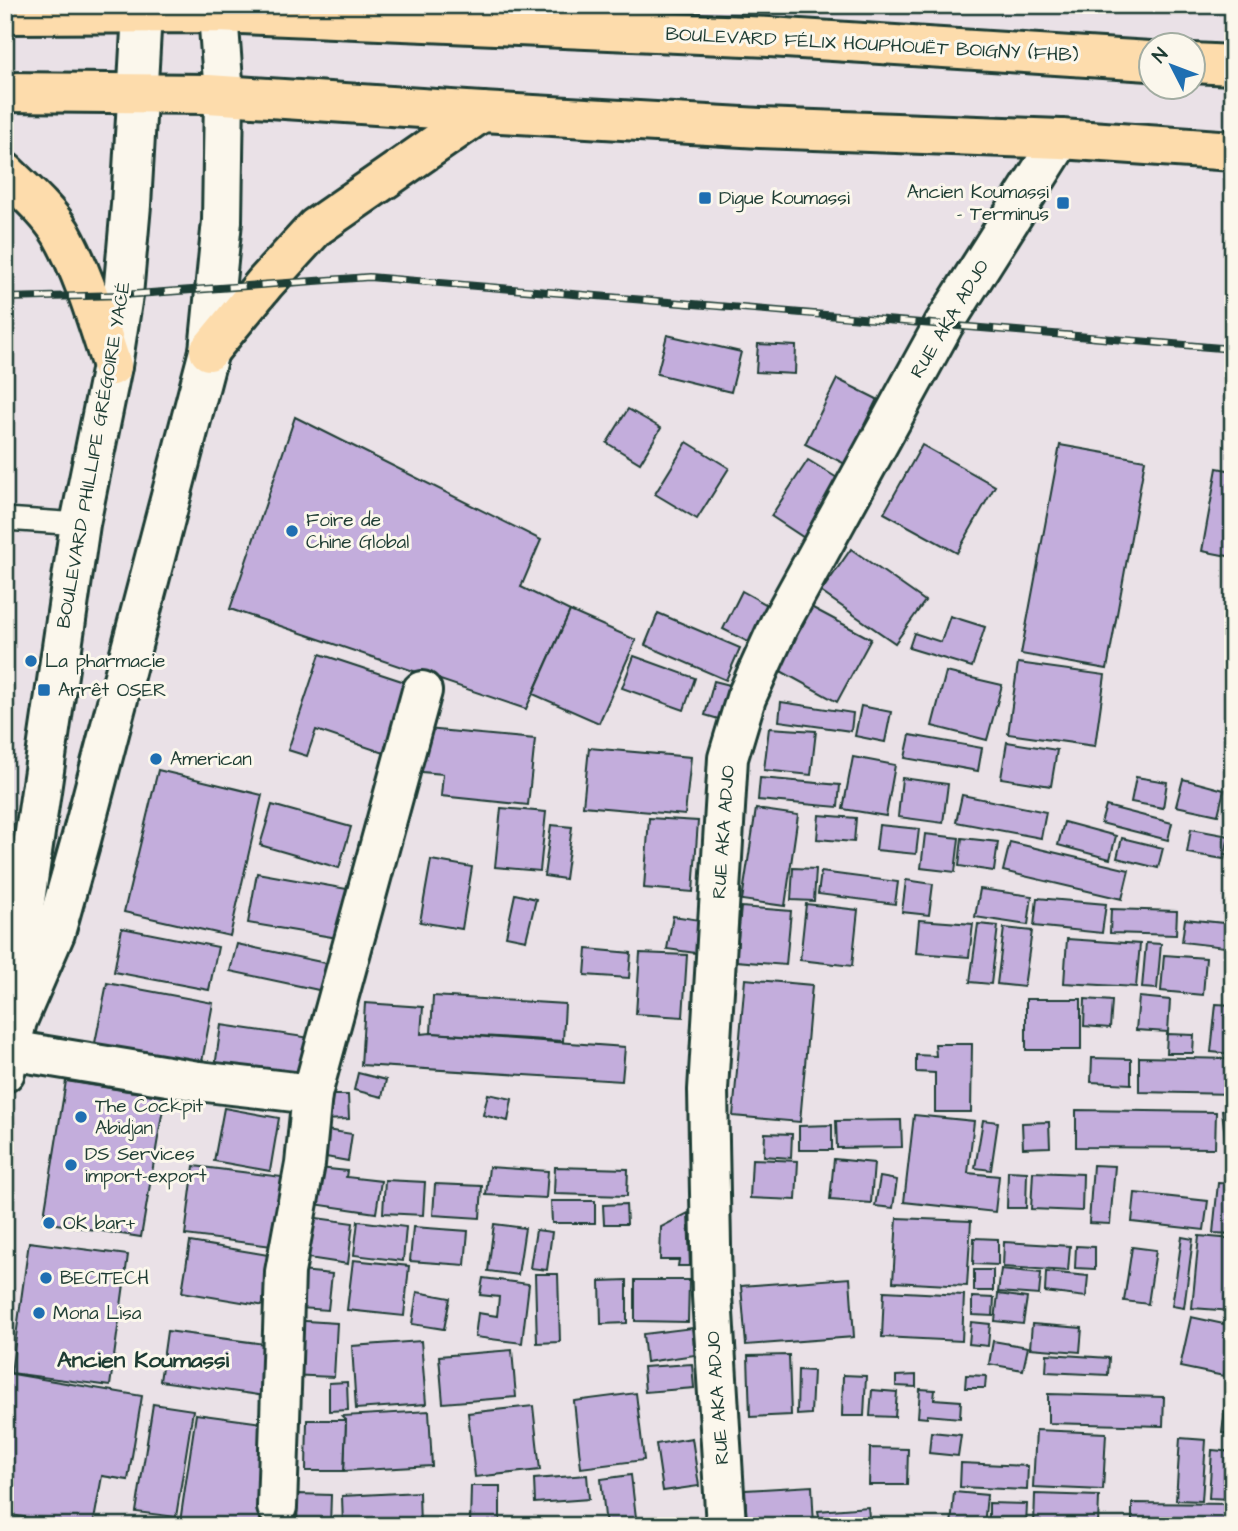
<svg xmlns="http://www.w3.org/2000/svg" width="1238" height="1531" viewBox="0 0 1238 1531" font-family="'Architects Daughter',sans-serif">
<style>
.building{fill:#c3addc;stroke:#1f3d34;stroke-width:2}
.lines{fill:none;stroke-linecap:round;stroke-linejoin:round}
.service-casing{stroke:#1f3d34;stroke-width:26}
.minor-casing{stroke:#1f3d34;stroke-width:44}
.secondary-casing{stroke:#1f3d34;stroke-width:44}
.trunk-casing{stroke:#1f3d34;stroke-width:44}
.service{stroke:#fbf7ec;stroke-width:21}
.minor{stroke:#fbf7ec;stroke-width:38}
.secondary{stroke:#fbf7ec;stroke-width:38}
.trunk{stroke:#fddcac;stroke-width:38}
.rail-casing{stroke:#1f3d34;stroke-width:8}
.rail{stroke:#fbf7ec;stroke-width:5;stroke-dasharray:16;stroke-linecap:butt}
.poi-dot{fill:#1f6fb2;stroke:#fbf7ec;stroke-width:2.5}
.labels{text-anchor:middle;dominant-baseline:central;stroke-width:6;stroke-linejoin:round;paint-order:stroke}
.street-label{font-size:19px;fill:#1f3d34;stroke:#fbf7ec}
.poi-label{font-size:19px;fill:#1f3d34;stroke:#fbf7ec;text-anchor:start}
.quarter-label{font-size:23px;font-weight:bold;fill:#1f3d34;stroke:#fbf7ec}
</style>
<rect width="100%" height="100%" fill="#eae1e7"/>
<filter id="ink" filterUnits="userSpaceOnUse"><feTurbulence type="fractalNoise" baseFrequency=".0143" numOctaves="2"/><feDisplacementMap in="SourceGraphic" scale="14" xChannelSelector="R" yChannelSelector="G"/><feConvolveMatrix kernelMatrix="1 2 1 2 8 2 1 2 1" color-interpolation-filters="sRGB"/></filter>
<g filter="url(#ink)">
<!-- building -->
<g class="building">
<path d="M667,335l74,17 -10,40 -74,-18z"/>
<path d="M758,344l38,2 -1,28 -39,-2z"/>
<path d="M837,379l40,20 -32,65 -40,-20z"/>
<path d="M628,409l33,19 -21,35 -33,-20z"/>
<path d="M295,417l246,123 -20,47 49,24 -44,98 -296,-100z"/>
<path d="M687,442l42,26 -32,51 -42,-25z"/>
<path d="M922,445l73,41 -38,67 -73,-40z"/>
<path d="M1060,445l85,15 -38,209 -86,-15z"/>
<path d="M808,460l39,24 -38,57 -38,-25z"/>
<path d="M1217,468l16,3v86l-31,-6z"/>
<path d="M851,549l74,52 -30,42 -74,-51z"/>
<path d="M742,591l27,15 -19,37 -27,-14z"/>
<path d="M811,607l60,32 -34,63 -60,-33z"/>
<path d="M570,611l66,29 -37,83 -66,-29z"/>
<path d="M658,613l82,35 -14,32 -81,-35z"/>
<path d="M950,616l35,11 -13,40 -63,-19 5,-15 27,9z"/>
<path d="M320,654l100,33 -24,70 -80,-27 -9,26 -19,-6z"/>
<path d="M634,656l61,22 -11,32 -62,-22z"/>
<path d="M1018,663l87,12 -10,71 -87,-12z"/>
<path d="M946,672l56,13 -15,55 -55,-14z"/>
<path d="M714,681l16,4 -8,35 -17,-5z"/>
<path d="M781,702l72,11 -2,18 -72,-10z"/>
<path d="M861,706l30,6 -6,30 -30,-6z"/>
<path d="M416,728l119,11 -7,66 -87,-9 2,-22 -32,-3z"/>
<path d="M769,728l47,3 -5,44 -47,-5z"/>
<path d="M910,735l72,13 -4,23 -73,-13z"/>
<path d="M1007,742l50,8 -6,36 -50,-8z"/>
<path d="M589,748l102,9 -6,58 -102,-9z"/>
<path d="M853,757l42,8 -9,51 -43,-7z"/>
<path d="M158,770l104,25 -32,141 -106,-24z"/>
<path d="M1136,777l31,5 -4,26 -32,-6z"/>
<path d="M760,778l80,7 -2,22 -80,-7z"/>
<path d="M902,778l46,6 -5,39 -45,-6z"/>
<path d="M1183,779l41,11 -6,25 -42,-9z"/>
<path d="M962,795l84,17 -5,26 -85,-16z"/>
<path d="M272,805l79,22 -12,41 -79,-23z"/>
<path d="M1106,806l66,17 -4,17 -67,-17z"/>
<path d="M501,808l45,4 -6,59 -45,-4z"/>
<path d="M756,809l42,6 -13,91 -43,-6z"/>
<path d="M819,815l37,3 -2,24 -37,-3z"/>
<path d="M649,818l49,3 -5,71 -49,-4z"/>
<path d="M1064,822l52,14 -6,23 -52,-14z"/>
<path d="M551,825l21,2 -7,52 -21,-3z"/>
<path d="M879,825l40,4 -3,25 -40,-4z"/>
<path d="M1191,829l38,7 -5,23 -37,-6z"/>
<path d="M925,834l34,4 -4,34 -34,-4z"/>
<path d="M962,838l36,4 -4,29 -35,-5z"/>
<path d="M1122,838l41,10 -5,20 -41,-10z"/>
<path d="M1010,842l119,28 -7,29 -119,-28z"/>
<path d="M431,860l41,7 -10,62 -42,-7z"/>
<path d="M793,868l23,1 -2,32 -23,-1z"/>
<path d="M821,872l77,10 -3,22 -77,-10z"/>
<path d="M257,873l90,16 -9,49 -90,-15z"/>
<path d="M906,880l27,4 -4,31 -27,-3z"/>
<path d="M980,889l52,7 -4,29 -53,-8z"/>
<path d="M515,894l21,5 -10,41 -20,-4z"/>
<path d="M1037,898l69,6 -4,29 -68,-7z"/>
<path d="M806,904l52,6 -6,56 -52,-6z"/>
<path d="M741,907l50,4 -5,54 -50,-4z"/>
<path d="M1111,909l66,2 -1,24 -66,-2z"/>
<path d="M673,916l27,4 -4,33 -29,-4z"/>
<path d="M1185,919l48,5v24l-51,-6z"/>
<path d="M919,920l54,4 -4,33 -53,-4z"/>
<path d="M978,924l20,2 -7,58 -21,-2z"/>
<path d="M122,928l96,19 -9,43 -95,-18z"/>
<path d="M1004,928l28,3 -8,56 -27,-3z"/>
<path d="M1067,939l73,5 -4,43 -72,-4z"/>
<path d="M1146,943l15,1 -4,45 -15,-1z"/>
<path d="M237,944l98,21 -7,27 -98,-21z"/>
<path d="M587,949l44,4 -2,25 -44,-3z"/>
<path d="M640,953l47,2 -4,62 -47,-3z"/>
<path d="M1164,955l42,3 -3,37 -42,-4z"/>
<path d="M745,979l67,6 -12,137 -67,-6z"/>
<path d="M107,983l106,20 -14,75 -107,-20z"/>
<path d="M433,996l132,8 -2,37 -132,-8z"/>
<path d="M1139,997l31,3 -2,32 -32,-2z"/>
<rect x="1026" y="999" width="55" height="51"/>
<path d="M1085,999l27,2 -2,27 -26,-2z"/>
<path d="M365,1003l58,4 -2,27 10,-1 194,14 -3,34 -261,-16z"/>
<path d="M1216,1004l17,1v49l-22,-2z"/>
<path d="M221,1025l90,13 -7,49 -90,-13z"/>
<path d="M1167,1034l27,1 -1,18h-27z"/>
<path d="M935,1044h37l-1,68h-36v-39l-19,-1v-17l20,1z"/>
<path d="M1139,1057l94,2v35l-94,-2z"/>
<path d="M1092,1058l39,1v25l-40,-2z"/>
<path d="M358,1073l28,7 -4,17 -28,-7z"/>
<path d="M66,1081l99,16 -24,140 -98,-15z"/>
<path d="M488,1094l24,5 -4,22 -25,-6z"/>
<path d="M321,1095h27l1,24 -27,1z"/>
<path d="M224,1108l55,10 -9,53 -56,-10z"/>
<path d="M1233,1109v37l-7,1 -4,-37z"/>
<path d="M1076,1110l140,2 -1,36 -139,-1z"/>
<path d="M914,1115l60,6 -6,52 31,3 -4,36 -91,-10z"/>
<path d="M901,1120l1,27 -65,1 -1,-27z"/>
<path d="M983,1120l15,2 -7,48 -16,-2z"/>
<path d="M1049,1122l1,25 -27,1 -1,-25z"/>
<path d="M832,1125v25h-33v-24z"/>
<path d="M320,1129l32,5 -4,27 -33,-6z"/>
<path d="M765,1133l27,1 -1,24 -27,-2z"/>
<path d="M752,1159l46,2 -2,39 -46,-2z"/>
<path d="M834,1159l40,4 -3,40 -41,-3z"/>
<path d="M1093,1165l22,1 -5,58 -21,-1z"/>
<path d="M194,1166l104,13 -10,69 -103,-13z"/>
<path d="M489,1167l59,4 -2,27 -60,-3z"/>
<path d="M555,1167l73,2 -1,27 -73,-2z"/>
<path d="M319,1168l28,3 -1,6 35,4 -5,32 -62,-9z"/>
<path d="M1008,1171l19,1 -1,36h-19z"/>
<path d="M1033,1172l50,2 -1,37 -51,-2z"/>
<path d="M880,1177l17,3 -4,28 -18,-2z"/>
<path d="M385,1180l40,2 -2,33 -40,-2z"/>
<path d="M1218,1183l15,1v50l-20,-1z"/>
<path d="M435,1184l47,2 -2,32 -47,-3z"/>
<path d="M1135,1193l73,8 -4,29 -72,-8z"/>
<path d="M551,1201h44v22h-43z"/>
<path d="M626,1204l1,20h-23l-1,-19z"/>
<path d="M688,1213l2,53h-12l1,-6h-19l1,-33z"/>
<path d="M302,1216l51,7 -5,41 -53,-8z"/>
<path d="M897,1218l74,3 -4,65 -74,-4z"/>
<path d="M358,1221l48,6 -3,34 -49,-6z"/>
<path d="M494,1224l31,4 -7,47 -30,-4z"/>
<path d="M413,1227l55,4 -3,34 -55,-4z"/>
<path d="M536,1230l16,2 -5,38 -17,-2z"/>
<path d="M1199,1236l34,3v72l-41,-3z"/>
<path d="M1182,1237l11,2 -9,69 -12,-2z"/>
<path d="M974,1238l24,1v26l-25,-1z"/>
<path d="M29,1242l99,13 -18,131 -99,-13z"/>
<path d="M190,1242l90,15 -9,50 -89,-15z"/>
<path d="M1004,1242l66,4 -2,25 -65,-4z"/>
<path d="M1076,1246l19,1v22l-20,-1z"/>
<path d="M1132,1247l24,3 -8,54 -24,-3z"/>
<path d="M353,1260l56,6 -5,50 -57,-6z"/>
<path d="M1001,1269l40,4 -2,22 -41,-3z"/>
<path d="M289,1270l43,4 -4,36 -42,-3z"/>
<rect x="974" y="1270" width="19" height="21"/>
<path d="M1046,1272l42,4 -2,21 -41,-5z"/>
<path d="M535,1274h23l2,68 -23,1z"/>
<path d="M483,1278l46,6 -7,59 -47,-6 3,-24 19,3 2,-19 -19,-2z"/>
<path d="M850,1278l4,59 -108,8 -5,-59z"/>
<path d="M627,1280v43l-26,1 -1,-43z"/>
<path d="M635,1280h54l-1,42 -53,-1z"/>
<path d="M884,1291l80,4 -2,46 -80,-4z"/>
<path d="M417,1292l33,6 -6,31 -32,-5z"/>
<path d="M998,1294l29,4 -4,26 -28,-3z"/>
<path d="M972,1297l22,1 -1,18 -21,-1z"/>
<path d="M1191,1317l42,9 -9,50 -44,-9z"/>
<path d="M290,1320l47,3 -3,54 -46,-2z"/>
<path d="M971,1322l19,2 -2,22 -19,-2z"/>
<path d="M1032,1324l50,4 -2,24 -50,-4z"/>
<path d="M692,1328l3,27 -49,7 -3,-28z"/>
<path d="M167,1331l113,15 -8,51 -112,-16z"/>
<path d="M421,1341l5,63 -70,5 -4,-63z"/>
<path d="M993,1341l35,6 -5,23 -34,-6z"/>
<path d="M512,1350l4,47 -73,6 -4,-47z"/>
<path d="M1047,1354l62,4 -1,17 -62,-3z"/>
<path d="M789,1355l2,60 -41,2 -2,-61z"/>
<path d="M692,1364l2,24 -49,4 -2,-25z"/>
<path d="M798,1370l15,1 -2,43 -14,1z"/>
<path d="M7,1373l135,23 -14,84 -26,-4 -9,50h-15l-73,-12v-128z"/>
<path d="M843,1375l23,1 -2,40h-22z"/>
<path d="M916,1375v12l-20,-1v-10z"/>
<path d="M966,1375l20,1 -1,12h-20z"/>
<path d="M347,1382l1,28 -19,1v-28z"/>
<path d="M920,1389l15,1 -1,9 27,2 -1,17 -33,-3v3l-9,-1z"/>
<path d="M872,1390l25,2 -2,25 -25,-1z"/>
<path d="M636,1393l8,67 -63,8 -7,-67z"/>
<path d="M1227,1393l6,1v40l-11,-1z"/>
<path d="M1048,1394l116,3 -1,29 -115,-3z"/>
<path d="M153,1404l40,6 -17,107 -40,-5z"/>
<path d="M533,1406l7,64 -65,7 -7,-64z"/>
<path d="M429,1411l3,55 -88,5 2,-51 -4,-4z"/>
<path d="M196,1414l80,11 -14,101h-53l-29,-4z"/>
<path d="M307,1420h39l-2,51h-38z"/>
<path d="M1036,1430l70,3 -3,57 -70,-3z"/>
<path d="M931,1432l30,3 -3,21 -29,-3z"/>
<path d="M692,1438l7,48 -36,5 -7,-47z"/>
<path d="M1180,1438l26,2 -4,61 -26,-1z"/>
<path d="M870,1448l38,1 -1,36h-38z"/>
<path d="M1212,1450l21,2v47l-24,-1z"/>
<path d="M961,1463l67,3 -1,24 -67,-3z"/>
<path d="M587,1475l2,24 -54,4 -1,-24z"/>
<path d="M631,1475l6,51h-31l-5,-47z"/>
<path d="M471,1486h29v39h-30z"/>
<path d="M812,1486l2,40h-67l-2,-36z"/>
<path d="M419,1492l1,34h-77l-1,-30z"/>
<path d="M954,1492l33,3 -3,31h-33z"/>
<path d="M298,1494l33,1 -1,31h-33z"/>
<path d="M1035,1494l64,2 -1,30h-64z"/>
<path d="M989,1503l38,1 -1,22h-37z"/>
<path d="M1132,1503l101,1v22h-101z"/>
<path d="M868,1507l2,19h-49l-3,-15z"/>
</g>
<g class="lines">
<defs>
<path id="service" d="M5,519l75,5"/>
<g id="minor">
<path d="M10,1050l188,31 114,13"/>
<path d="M277,1507l8,-235 20,-108 7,-70 110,-403"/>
<path d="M726,1526l-14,-230 -4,-206 20,-332 18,-60 33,-73 165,-301 117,-185"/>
</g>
<g id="secondary">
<path d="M18,998l3,-70 59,-404 32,-158 11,-71 8,-90 11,-192"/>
<path d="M5,1072l12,-51 38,-88 26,-93 128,-489 13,-130 2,-126 -6,-82"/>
</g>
<g id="trunk">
<path d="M5,14l213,-1 551,24 381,24"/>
<path d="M1192,63l41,2"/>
<path d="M5,92l203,2 274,18 278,16 301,11 172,12"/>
<path d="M5,172c19,19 42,38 56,61 23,41 36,88 51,133"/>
<path d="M209,351l56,-68 51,-56 166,-115"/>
</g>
</defs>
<!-- service casing -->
<use href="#service" class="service-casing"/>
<!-- minor casing -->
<use href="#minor" class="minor-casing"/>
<!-- secondary casing -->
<use href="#secondary" class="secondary-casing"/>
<!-- trunk casing -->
<use href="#trunk" class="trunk-casing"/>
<!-- service -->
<use href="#service" class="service"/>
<!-- minor -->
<use href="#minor" class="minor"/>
<!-- secondary -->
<use href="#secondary" class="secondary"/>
<!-- trunk -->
<use href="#trunk" class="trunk"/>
<defs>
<path id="rail" d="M5,298l118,-3 246,-18 864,72"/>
</defs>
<!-- rail casing -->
<use href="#rail" class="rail-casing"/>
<!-- rail -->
<use href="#rail" class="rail"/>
</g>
</g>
<!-- markers -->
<g class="poi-dot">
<rect x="698" y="191" width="14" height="14" rx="3.5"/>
<rect x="1056" y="196" width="14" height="14" rx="3.5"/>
<circle cx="292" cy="531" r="7"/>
<circle cx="31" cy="661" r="7"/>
<rect x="37" y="683" width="14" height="14" rx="3.5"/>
<circle cx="156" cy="759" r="7"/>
<circle cx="81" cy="1117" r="7"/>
<circle cx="71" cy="1165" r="7"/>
<circle cx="49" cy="1223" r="7"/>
<circle cx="46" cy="1278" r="7"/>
<circle cx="39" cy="1313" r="7"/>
</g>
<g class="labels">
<!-- street labels -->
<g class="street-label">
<text transform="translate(872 45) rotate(3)">BOULEVARD FÉLIX HOUPHOUËT BOIGNY (FHB)</text>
<text transform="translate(950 319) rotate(-59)">RUE AKA ADJO</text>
<text transform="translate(94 455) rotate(-80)">BOULEVARD PHILLIPE GRÉGOIRE YACÉ</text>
<text transform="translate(724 832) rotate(-86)">RUE AKA ADJO</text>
<text transform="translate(718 1398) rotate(-94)">RUE AKA ADJO</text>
</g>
<!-- poi labels -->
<g class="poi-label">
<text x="1049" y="192" text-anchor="end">Ancien Koumassi<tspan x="1049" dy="22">- Terminus</tspan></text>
<text x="719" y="198">Digue Koumassi</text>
<text x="306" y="520">Foire de<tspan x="306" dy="22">Chine Global</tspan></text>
<text x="45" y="661">La pharmacie</text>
<text x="58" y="690">Arrêt OSER</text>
<text x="170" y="759">American</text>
<text x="95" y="1106">The Cockpit<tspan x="95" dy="22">Abidjan</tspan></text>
<text x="85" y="1154">DS Services<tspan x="85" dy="22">import-export</tspan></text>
<text x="63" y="1223">OK bar+</text>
<text x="60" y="1278">BECITECH</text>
<text x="53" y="1313">Mona Lisa</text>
</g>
<!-- quarter labels -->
<g class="quarter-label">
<text x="143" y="1360">Ancien Koumassi</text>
</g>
</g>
<!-- margin -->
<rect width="1238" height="1531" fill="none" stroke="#fbf7ec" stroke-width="28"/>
<rect x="14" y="14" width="1210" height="1503" fill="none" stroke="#1f3d34" stroke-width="2.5" filter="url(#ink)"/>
<!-- north arrow -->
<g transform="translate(1172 66) rotate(312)"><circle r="33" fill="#fbf7ec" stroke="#a3ada2" stroke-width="2"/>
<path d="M0-5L12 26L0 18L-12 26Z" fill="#1f6fb2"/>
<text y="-10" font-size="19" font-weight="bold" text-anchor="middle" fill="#1f3d34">N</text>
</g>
</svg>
